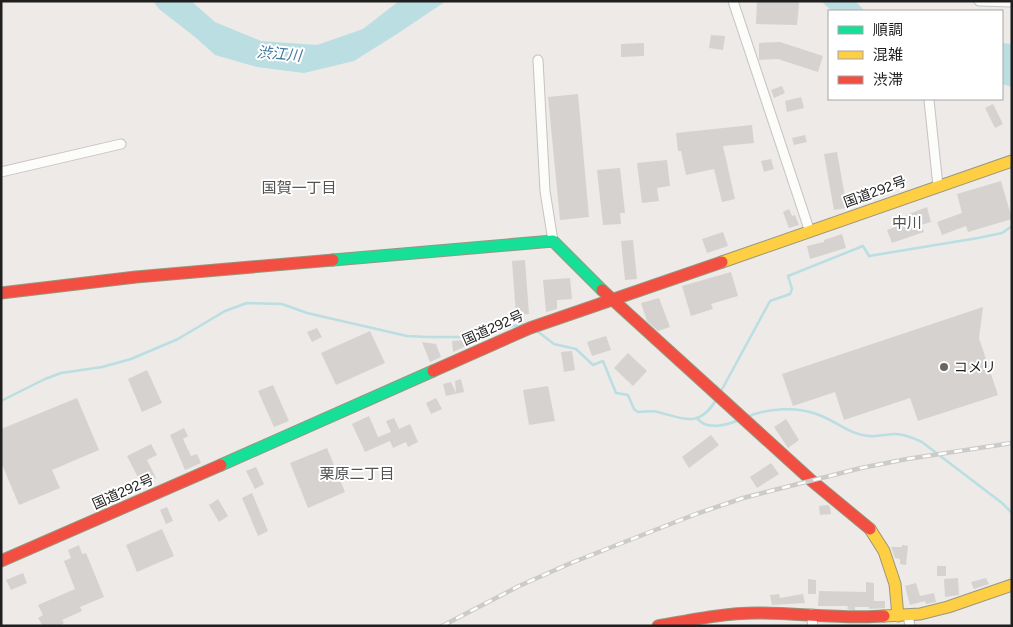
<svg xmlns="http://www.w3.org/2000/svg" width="1013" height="627" viewBox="0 0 1013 627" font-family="Figtree,'Noto Sans JP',sans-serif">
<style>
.water{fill:#badee1}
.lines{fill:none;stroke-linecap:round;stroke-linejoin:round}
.stream{stroke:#badee1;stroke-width:2.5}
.building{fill:#d6d2d0}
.street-casing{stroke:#c4c3c2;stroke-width:11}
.fast-casing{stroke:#98967e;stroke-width:13}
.slow-casing{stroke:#98967e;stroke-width:13}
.jam-casing{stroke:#98967e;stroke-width:13}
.street{stroke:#fcfcfb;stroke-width:9}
.fast{stroke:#16e098;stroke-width:11}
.slow{stroke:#ffcf43;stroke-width:11}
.jam{stroke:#f24e42;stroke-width:11}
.rail-casing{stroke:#cbcbca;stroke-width:4.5}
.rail{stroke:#fff;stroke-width:2.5;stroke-dasharray:8;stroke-linecap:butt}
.poi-dot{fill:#676665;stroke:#fff;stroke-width:2}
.labels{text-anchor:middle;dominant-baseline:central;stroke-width:4;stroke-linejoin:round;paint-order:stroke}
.street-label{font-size:14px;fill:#1f1f1f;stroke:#fff}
.poi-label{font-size:14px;fill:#1f1f1f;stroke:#fff;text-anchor:start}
.water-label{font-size:15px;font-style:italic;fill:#40789a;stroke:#fff}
.neighbourhood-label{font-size:15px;fill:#525252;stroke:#fff}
</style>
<rect width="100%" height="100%" fill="#edeae7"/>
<!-- water -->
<g class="water">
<path d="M153,1h38l24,21 46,19 56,4 46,-16 36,-28h47l-46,31 -46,29 -50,12 -47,-6 -42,-12 -20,-18 -36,-28z"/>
<path d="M821,1h34l10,10h-33z"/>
<path d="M1002,43l10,1v43l-10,-3z"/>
</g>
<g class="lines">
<!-- stream -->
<g class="stream">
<path d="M537,331l17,13 22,5 17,16 10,-4 13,32 12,2 6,14 4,3c7,0 14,-2 20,0 24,6 41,17 58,-12"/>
<path d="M720,393l50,-92 20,-7 2,-5 -4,-13 75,-30 6,10 109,-18 24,-5 10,-7"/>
<path d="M1,401l44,-22 16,-6 41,-6 29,-8 47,-20 47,-28 22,-8 35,1 25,9 100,23 19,1h36l61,-13"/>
<path d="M747,417c20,-9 51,-11 72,-2 17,6 31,20 50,21 9,1 18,-2 27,-2 9,0 17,4 26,8l80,61 10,10"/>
<path d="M697,418c9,13 30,7 42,2"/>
</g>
</g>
<!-- building -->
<g class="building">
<path d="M757,1h41l1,3 -2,21 -41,-1z"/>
<path d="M711,35l14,1 -2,14 -14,-2z"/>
<path d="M780,42l43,14 -5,16 -40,-13 -19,1v-17z"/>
<path d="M644,43v13l-23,1v-13z"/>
<path d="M782,86l3,7 -11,5 -3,-8z"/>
<path d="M578,94l11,123 -29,3 -12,-123z"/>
<path d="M801,97l3,11 -17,4 -2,-11z"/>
<path d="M993,104l10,20 -8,4 -10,-20z"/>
<path d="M752,125l2,18 -31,3 12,53 -13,3 -8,-33 -28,6 -5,-24h-3l-2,-18z"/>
<path d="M805,135l2,7 -13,3 -2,-7z"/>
<path d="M837,152l10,56 -13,2 -10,-56z"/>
<path d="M771,159l3,10 -10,3 -3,-11z"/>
<path d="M667,160l3,26 -13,2 2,13 -17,2 -5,-40z"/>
<path d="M620,168l5,45h-5l1,11 -18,1 -6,-55z"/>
<path d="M1001,181l11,38 -44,13 -2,-6 -24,9 -5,-13 25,-9 -5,-19z"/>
<path d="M927,207l4,15 -10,3 3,7 -32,11 -5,-13 22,-8 -3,-7z"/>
<path d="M789,209l3,7 3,-1 4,10 -10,3 -6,-16z"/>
<path d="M723,232l5,14 -21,7 -5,-14z"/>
<path d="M842,234l4,14 -36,11 -3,-13 17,-4v-2z"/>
<path d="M633,240l4,39 -12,1 -4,-39z"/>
<path d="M525,260l4,54 -13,1 -4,-54z"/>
<path d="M731,272l7,24 -27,8 2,5 -22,7 -9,-30z"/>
<path d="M570,278l2,21 -15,1v9l-11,3 -3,-32z"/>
<path d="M659,298l11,29 -12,4 -11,-10 -6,-18z"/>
<path d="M983,307l-4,31 19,57 -80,26 -8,-23 -66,22 -9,-28 -42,14 -11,-32z"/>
<path d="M317,328l5,9 -10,5 -5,-10z"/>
<path d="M370,331l15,32 -49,22 -15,-32z"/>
<path d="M606,336l5,14 -19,6 -5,-14z"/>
<path d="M466,340v6l-13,6 -1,-11z"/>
<path d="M422,342l14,2 5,13 -11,5z"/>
<path d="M572,351l3,19 -11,2 -3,-20z"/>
<path d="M628,353l19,18 -14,15 -19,-18z"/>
<path d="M147,370l15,33 -20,9 -14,-33z"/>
<path d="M461,379l3,13 -18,4 -3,-12 8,-2 5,11 -1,-12z"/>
<path d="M273,385l16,36 -15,6 -16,-36z"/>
<path d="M548,386l7,35 -26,4 -6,-35z"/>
<path d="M77,398l22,52 -47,20 8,18 -41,17 -18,-43v-33z"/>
<path d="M436,398l6,11 -11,5 -5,-11z"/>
<path d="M369,416l9,21 13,-5 -5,-11 8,-3 5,11 11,-5 8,18 -10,5 -2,-5 -13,6 -3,-7 -25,11 -13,-28z"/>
<path d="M786,419l13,21 -11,8 -14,-21z"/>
<path d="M184,428l4,8 -5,3 8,17 6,-2 4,9 -16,7 -15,-35z"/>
<path d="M711,435l8,10 -30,23 -7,-11z"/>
<path d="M151,444l6,11 -10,5 9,18 -14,7 -15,-29z"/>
<path d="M327,448l18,44 -37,16 -18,-45z"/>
<path d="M771,463l8,11 -22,14 -7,-11z"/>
<path d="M256,467l8,17 -9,5 -9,-18z"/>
<path d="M252,493l16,38 -10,5 -16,-38z"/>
<path d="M218,499l10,17 -9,6 -10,-17z"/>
<path d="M828,505l2,2 1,7 -11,1 -1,-9z"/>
<path d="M167,507l6,14 -7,3 -6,-14z"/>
<path d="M162,529l12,27 -37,16 -11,-27z"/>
<path d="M79,545l3,9 4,-1 18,44 -24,10 2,4 -20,9 2,3 -4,3h-17l-5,-8 5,-3 -5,-10 37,-16 -11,-28 7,-3 -3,-8z"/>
<path d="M902,545l6,1 -2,19 -6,-1v-5l-5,-1 -4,-11h11z"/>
<rect x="937" y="566" width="9" height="10"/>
<path d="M23,573l4,10 -16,7 -5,-10z"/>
<path d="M958,578l1,17 -14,2 -1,-18z"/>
<path d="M986,578l3,6 -15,5 -3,-7z"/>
<path d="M808,579l8,1v14h-8z"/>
<path d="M866,582l8,1v18h11v7l-16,1v-2h-14v3h-3l-5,-1 1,-3h-30l1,-15 47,1z"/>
<path d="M916,583l4,13 14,-3 2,9 -10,2 -1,-3 -15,4 -5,-19z"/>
<path d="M779,594l1,4 23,-4 2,9 -33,2 -2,-10z"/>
</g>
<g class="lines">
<defs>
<g id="street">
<path d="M733,1l77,231"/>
<path d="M979,1l33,1"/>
<path d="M538,60l7,131 8,50"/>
<path d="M929,100l9,86"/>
<path d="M1,172l120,-28"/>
<path d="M811,614l2,12"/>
<path d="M908,615l2,11"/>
</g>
<g id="fast">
<path d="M333,260l220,-19 49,49"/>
<path d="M221,465l212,-94"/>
</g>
<g id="slow">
<path d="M722,262l290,-101"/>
<path d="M870,529l14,22 11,33 3,32"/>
<path d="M884,616l36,-2 28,-7 64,-22"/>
</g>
<g id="jam">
<path d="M602,290l210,191 58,48"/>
<path d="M1,293l135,-16 197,-17"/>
<path d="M433,371l97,-43 192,-66"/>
<path d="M1,561l220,-96"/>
<path d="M658,626c33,-6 66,-13 99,-13 43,0 85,6 127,3"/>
</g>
</defs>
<!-- street casing -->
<use href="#street" class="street-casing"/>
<!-- fast casing -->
<use href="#fast" class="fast-casing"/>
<!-- slow casing -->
<use href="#slow" class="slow-casing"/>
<!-- jam casing -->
<use href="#jam" class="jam-casing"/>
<!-- street -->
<use href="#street" class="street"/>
<!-- fast -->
<use href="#fast" class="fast"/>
<!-- slow -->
<use href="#slow" class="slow"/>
<!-- jam -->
<use href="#jam" class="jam"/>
<defs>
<path id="rail" d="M442,626l77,-40 52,-23 125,-49 47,-16 118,-30 46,-9 105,-16"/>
</defs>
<!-- rail casing -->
<use href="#rail" class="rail-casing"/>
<!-- rail -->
<use href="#rail" class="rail"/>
</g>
<!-- markers -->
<circle class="poi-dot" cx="944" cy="367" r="5"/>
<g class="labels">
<!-- street labels -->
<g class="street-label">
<text transform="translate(875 192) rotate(-20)">国道292号</text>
<text transform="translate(493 328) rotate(-24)">国道292号</text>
<text transform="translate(123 492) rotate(-24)">国道292号</text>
</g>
<!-- poi labels -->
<g class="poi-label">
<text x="954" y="367">コメリ</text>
</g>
<!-- water labels -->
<g class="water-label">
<text transform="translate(279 54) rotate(5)">渋江川</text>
</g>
<!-- neighbourhood labels -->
<g class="neighbourhood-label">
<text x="299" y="188">国賀一丁目</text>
<text x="907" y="223">中川</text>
<text x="357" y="474">栗原二丁目</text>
</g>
</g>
<!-- border -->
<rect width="1013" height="627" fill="none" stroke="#1f1f1f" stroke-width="5"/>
<!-- legend -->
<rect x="828" y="10" width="175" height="90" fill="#ffffff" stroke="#a5a5a5"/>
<rect x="838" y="26" width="25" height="8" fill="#16e098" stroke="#a5a5a5"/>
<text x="873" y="35" font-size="15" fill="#1f1f1f">順調</text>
<rect x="838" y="51" width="25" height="8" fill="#ffcf43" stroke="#a5a5a5"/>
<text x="873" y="60" font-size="15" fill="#1f1f1f">混雑</text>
<rect x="838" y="76" width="25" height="8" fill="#f24e42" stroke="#a5a5a5"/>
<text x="873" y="85" font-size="15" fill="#1f1f1f">渋滞</text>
</svg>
